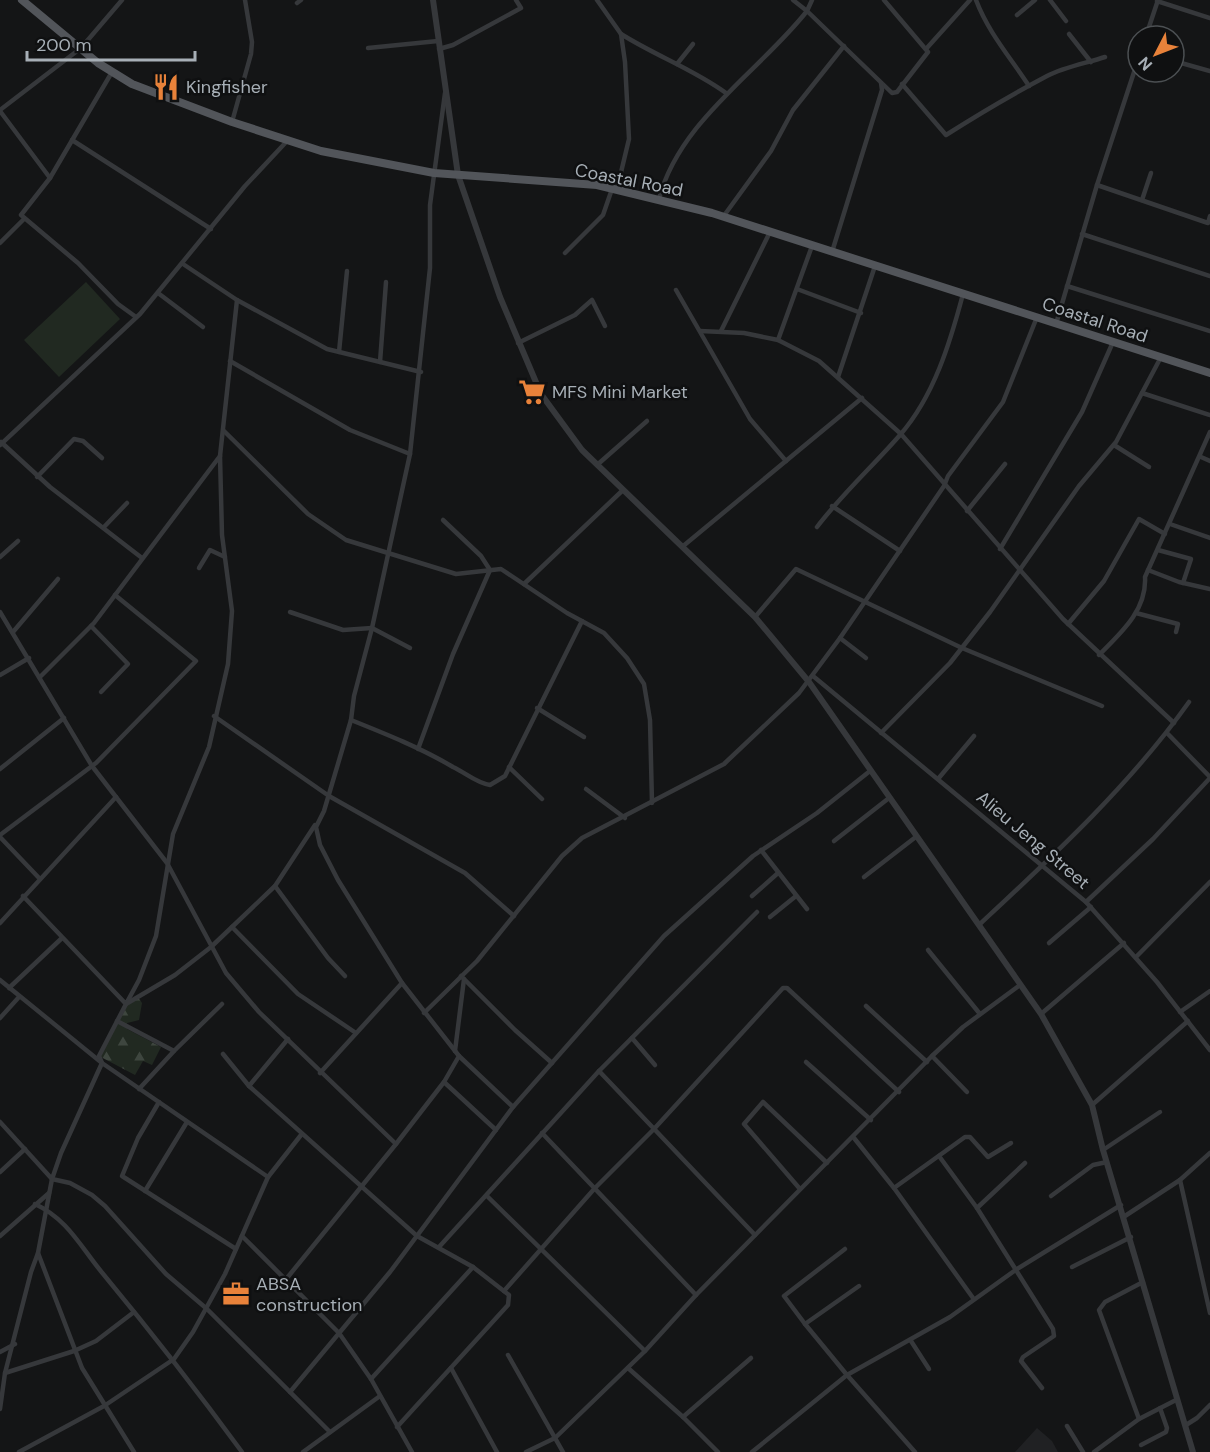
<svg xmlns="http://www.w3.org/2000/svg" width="1210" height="1452" viewBox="0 0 1210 1452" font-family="'DM Sans',sans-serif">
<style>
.built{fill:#202123}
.grass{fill:#212921}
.forest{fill:url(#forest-firs)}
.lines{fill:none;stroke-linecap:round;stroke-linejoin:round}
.minor{stroke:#36383b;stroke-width:4.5}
.tertiary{stroke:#36383b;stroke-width:6}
.primary{stroke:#52555a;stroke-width:8}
.labels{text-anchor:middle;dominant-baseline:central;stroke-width:5;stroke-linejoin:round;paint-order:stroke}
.poi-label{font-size:18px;fill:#a7afb6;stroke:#0f1011;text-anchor:start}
.street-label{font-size:18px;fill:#a7afb6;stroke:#0f1011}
</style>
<defs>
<pattern id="forest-firs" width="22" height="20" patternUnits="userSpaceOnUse" patternTransform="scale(1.5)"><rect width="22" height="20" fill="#212921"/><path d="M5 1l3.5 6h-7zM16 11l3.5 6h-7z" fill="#3e463f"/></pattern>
</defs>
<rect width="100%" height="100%" fill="#141516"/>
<!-- built -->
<path class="built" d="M1037,1428l15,13 6,11h-43z"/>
<!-- grass -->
<path class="grass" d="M86,282l34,37 -61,58 -35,-37z"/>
<!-- forest -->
<path class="forest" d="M137,996l5,7 -3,17 -12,3v6l34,18 -9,18 -9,-4 -8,14 -36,-19 27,-52z"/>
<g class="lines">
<!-- minor -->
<g class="minor">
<path d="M597,0l24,34 4,28 4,77 -12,50"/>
<path d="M812,0l-5,11 85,82 5,-1 31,-40 -44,-52"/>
<path d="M976,0c12,32 34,57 53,86"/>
<path d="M1050,0l16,21"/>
<path d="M1157,1l53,17"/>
<path d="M297,3l4,-3"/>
<path d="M1017,15l18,-15"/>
<path d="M621,34c35,22 72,35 105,59"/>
<path d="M1069,34l22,28"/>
<path d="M1146,36l12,-36"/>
<path d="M368,48l70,-7"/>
<path d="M439,49l14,-4 68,-37 -5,-8"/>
<path d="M926,49l44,-49"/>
<path d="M1174,61l36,10"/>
<path d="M677,64l16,-20"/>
<path d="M112,72l-62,106 -29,37 57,48 40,41 18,13"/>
<path d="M902,84l44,51c33,-21 67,-41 101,-59 17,-9 40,-13 58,-19"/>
<path d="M0,110l81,-62 41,-48"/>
<path d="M0,111l50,67"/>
<path d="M232,122l19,-68 1,-12 -7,-42"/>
<path d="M72,140l139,89"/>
<path d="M1097,185l111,38 2,-7"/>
<path d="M659,199c20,-78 101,-128 148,-188l-14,-11"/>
<path d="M1142,200l9,-27"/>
<path d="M723,217l48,-66 22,-41 51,-64"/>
<path d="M1082,234l128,42"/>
<path d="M0,243l24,-24"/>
<path d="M832,252l50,-162 -1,-7"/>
<path d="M565,253l38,-38 9,-26"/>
<path d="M183,264l54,36 90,49 94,23"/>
<path d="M1067,286l143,45"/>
<path d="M797,289l64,24"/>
<path d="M676,290l74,129 36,42"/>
<path d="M158,293l45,34"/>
<path d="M1056,324l41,-139 41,-125"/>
<path d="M700,331l44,2 34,7 41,21 82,73 162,185 111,104"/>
<path d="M721,331l49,-99"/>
<path d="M778,340l34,-94"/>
<path d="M518,343l57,-28 17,-15 13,26"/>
<path d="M339,352l8,-81"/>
<path d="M230,361l120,69 60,24"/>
<path d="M380,362l6,-80"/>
<path d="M838,377l37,-111"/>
<path d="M1142,393l68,22"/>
<path d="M224,431l84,83 38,26 110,34 45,-5 66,44 37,20 23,25 17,26 6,36 2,83"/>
<path d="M1,442l49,45 92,71"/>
<path d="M0,445l140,-131 105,-128 43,-46"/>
<path d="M1114,445l35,22"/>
<path d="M1201,457l9,4"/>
<path d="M597,465l50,-44"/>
<path d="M37,477l37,-38 9,2 19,17"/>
<path d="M832,506l68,45"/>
<path d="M967,511l38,-47"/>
<path d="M1170,524l40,14"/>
<path d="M104,527l23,-24"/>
<path d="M817,527c25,-33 56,-61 83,-92 34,-39 50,-92 63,-141"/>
<path d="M682,547l180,-149"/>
<path d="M1000,549l82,-137 31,-70"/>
<path d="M1158,550l33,9 -8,24"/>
<path d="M0,557l18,-16"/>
<path d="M199,568l11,-18 15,7"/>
<path d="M1148,570l31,12 31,7"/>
<path d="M524,584l99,-94"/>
<path d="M0,612l92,154 75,97 59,110 33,39 137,132"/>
<path d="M290,612l53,18 29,-2 38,20"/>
<path d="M1136,613l42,11 -2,8"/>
<path d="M755,617l41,-48 166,79 140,58"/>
<path d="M1068,624l36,-43 35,-62 26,15"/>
<path d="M91,626l37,38 -27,28"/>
<path d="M13,632l45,-53"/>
<path d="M840,638l26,20"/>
<path d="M1099,655c22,-22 48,-45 46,-78l65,-145"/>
<path d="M0,675l29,-17"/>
<path d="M41,676l53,-53 126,-167"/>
<path d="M813,676l273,226 71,80 53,68"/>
<path d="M537,708l47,29"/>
<path d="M214,716l115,80 136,77 49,43"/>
<path d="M351,720c35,14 70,28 102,47 13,6 23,16 37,18l15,-9 77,-155"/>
<path d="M881,733l69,-70 40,-51 89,-126 37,-44 45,-85"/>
<path d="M1167,733l43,44"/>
<path d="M418,749l35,-95 37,-84 -9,-14 -38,-36"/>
<path d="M509,767l33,32"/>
<path d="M0,769l64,-51"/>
<path d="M938,779l36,-43"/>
<path d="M586,789l39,29"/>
<path d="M0,835l96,-72 100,-102 -81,-66"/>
<path d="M0,837l40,42"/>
<path d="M834,841l55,-43"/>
<path d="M761,850l46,59"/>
<path d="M864,877l53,-41"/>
<path d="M275,886l53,72 17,18"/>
<path d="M23,896l103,108 13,-24 17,-44 17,-102 36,-87 19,-83 4,-53 -10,-76 -2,-79 17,-156"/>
<path d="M752,896l26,-23"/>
<path d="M1086,902l67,-63 57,-61"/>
<path d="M770,917l26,-21"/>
<path d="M0,923l116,-126"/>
<path d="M980,924c74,-69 150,-139 209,-222"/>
<path d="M232,927l66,67 58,39"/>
<path d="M1049,943l42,-36"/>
<path d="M928,950l52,64"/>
<path d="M1136,957l74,-75"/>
<path d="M461,976l54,54 37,33"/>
<path d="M0,980l102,83 166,114"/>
<path d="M9,988l53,-50"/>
<path d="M866,1006l61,56"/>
<path d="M1180,1012l30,-21"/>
<path d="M424,1013l53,-52 85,-105 20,-18 142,-74 75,-71 41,-55 104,-152 4,-10 55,-74 34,-85"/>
<path d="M1041,1014l83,-71"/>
<path d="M0,1018l19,-21"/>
<path d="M117,1021l57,30 48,-47"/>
<path d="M632,1038l23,27"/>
<path d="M455,1051l9,-72"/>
<path d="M223,1054l26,32 168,150 56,31 36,28 -1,10 -111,122"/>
<path d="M459,1056l54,51"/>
<path d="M932,1056l35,36"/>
<path d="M806,1062l65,58"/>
<path d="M599,1071l156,164"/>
<path d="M320,1073l82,-90"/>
<path d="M444,1082l52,48"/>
<path d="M249,1086l39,-47"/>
<path d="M139,1089l35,-38"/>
<path d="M159,1102l-21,36 -16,38 114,73"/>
<path d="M1092,1105l96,-84"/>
<path d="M0,1122l52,57 18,4 22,12 13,11 61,68 41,35 123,123"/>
<path d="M542,1133l154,162"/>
<path d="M854,1138l40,50 79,110"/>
<path d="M1103,1150l57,-38"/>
<path d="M939,1156l38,52 76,121 1,7 -31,21 -2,4 21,27"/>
<path d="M0,1172l25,-23"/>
<path d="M1180,1180l30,133"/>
<path d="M894,1188l71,-51h5l18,20 23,-14"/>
<path d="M800,1189l-56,-65 19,-22 64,61"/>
<path d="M145,1191l42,-69"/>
<path d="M487,1196l158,155 51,-56 236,-239 31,-29 57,-42"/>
<path d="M1051,1196l42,-31 14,-3"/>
<path d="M35,1204c34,16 46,44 69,71 48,58 94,117 138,177"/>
<path d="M977,1208l48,-45"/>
<path d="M1125,1216l55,-36 30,-27"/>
<path d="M0,1236l49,-43"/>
<path d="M242,1236l97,97 32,46 41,73"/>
<path d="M439,1247l160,-176 158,-159"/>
<path d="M845,1249l-61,47 21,28 54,-38"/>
<path d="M38,1253l44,115 52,84"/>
<path d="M1072,1267l59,-30"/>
<path d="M287,1278l109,-134 48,-62 15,-26 -57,-73 -64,-103 -18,-35 -4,-18 8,-16 27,-91 3,-24 18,-68 38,-174 20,-186v-63l15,-112"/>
<path d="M504,1291l91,-103 59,-59 129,-141h4l112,104"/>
<path d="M911,1341l18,28"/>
<path d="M0,1352l15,-8"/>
<path d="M508,1355l55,97"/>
<path d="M451,1368l46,84"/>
<path d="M628,1368l55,49 35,35"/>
<path d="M5,1373l69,-22 22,-10 38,-29"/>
<path d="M371,1379l102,-112"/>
<path d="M290,1392l100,-120 123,-165 151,-171 89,-80 64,-43 53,-42"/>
<path d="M0,1409l5,-36 26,-101 7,-19 14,-74 9,-26 41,-90 -3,-7 27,-52 49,-29 36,-28 64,-61 40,-61"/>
<path d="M683,1417l68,-59"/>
<path d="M1139,1419l-40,-109 6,-8 38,-20"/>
<path d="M1186,1425l11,-7 13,-13"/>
<path d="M1067,1426l16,26"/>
<path d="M1141,1445l25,-13 1,-4 -7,-20"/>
<path d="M19,1452l85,-46 70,-47 19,-27 32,-58 43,-97 33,-42"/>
<path d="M303,1452l77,-56"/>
<path d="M526,1452l29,-14 90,-87"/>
<path d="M752,1452l95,-77 -42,-51"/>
<path d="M915,1452l-68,-77 103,-58 67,-48 104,-64"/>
<path d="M1094,1452l45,-33 37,-19"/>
</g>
<!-- tertiary -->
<path class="tertiary" d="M433,0l25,175 42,122 41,97 41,56 173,167 54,65 232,332 51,91 11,45 90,302"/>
<!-- primary -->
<path class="primary" d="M22,0l76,63 34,21 100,38 89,29 113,22 163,12 115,28 498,160"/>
</g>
<!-- icons -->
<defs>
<symbol id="restaurant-bare" viewBox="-9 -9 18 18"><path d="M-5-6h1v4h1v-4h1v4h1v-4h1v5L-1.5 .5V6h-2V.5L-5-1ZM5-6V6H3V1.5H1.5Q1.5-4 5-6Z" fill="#e8823a" stroke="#0f1011" stroke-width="2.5" paint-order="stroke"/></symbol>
<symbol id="supermarket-bare" viewBox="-9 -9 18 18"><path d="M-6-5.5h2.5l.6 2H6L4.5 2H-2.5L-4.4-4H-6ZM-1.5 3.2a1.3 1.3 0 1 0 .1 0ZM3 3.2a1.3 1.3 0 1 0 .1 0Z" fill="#e8823a" stroke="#0f1011" stroke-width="2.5" paint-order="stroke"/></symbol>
<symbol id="office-bare" viewBox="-9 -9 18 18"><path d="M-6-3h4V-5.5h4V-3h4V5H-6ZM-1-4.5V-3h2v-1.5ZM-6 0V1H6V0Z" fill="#e8823a" stroke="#0f1011" stroke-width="2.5" paint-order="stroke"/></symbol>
</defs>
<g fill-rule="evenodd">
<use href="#restaurant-bare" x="147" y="68" width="38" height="38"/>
<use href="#supermarket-bare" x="513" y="373" width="38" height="38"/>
<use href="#office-bare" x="217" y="1275" width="38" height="38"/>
</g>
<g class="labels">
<!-- poi labels -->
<g class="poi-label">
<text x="186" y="87">Kingfisher</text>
<text x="552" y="392">MFS Mini Market</text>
<text x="256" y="1284">ABSA<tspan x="256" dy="21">construction</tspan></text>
</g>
<!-- street labels -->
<g class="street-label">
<text transform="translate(629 180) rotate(11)">Coastal Road</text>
<text transform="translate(1095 320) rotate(18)">Coastal Road</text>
<text transform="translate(1033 840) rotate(40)">Alieu Jeng Street</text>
</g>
</g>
<!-- north arrow -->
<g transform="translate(1156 54) rotate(228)"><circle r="28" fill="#0f1011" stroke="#4c5053" stroke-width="1.5"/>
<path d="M0-4.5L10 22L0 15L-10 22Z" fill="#e8823a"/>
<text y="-9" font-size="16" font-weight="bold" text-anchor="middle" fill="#a7afb6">N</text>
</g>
<!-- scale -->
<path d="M27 51v9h168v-9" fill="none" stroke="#a7afb6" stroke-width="3"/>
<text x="36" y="51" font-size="18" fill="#a7afb6" stroke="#0f1011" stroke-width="4.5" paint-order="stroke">200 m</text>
</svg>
